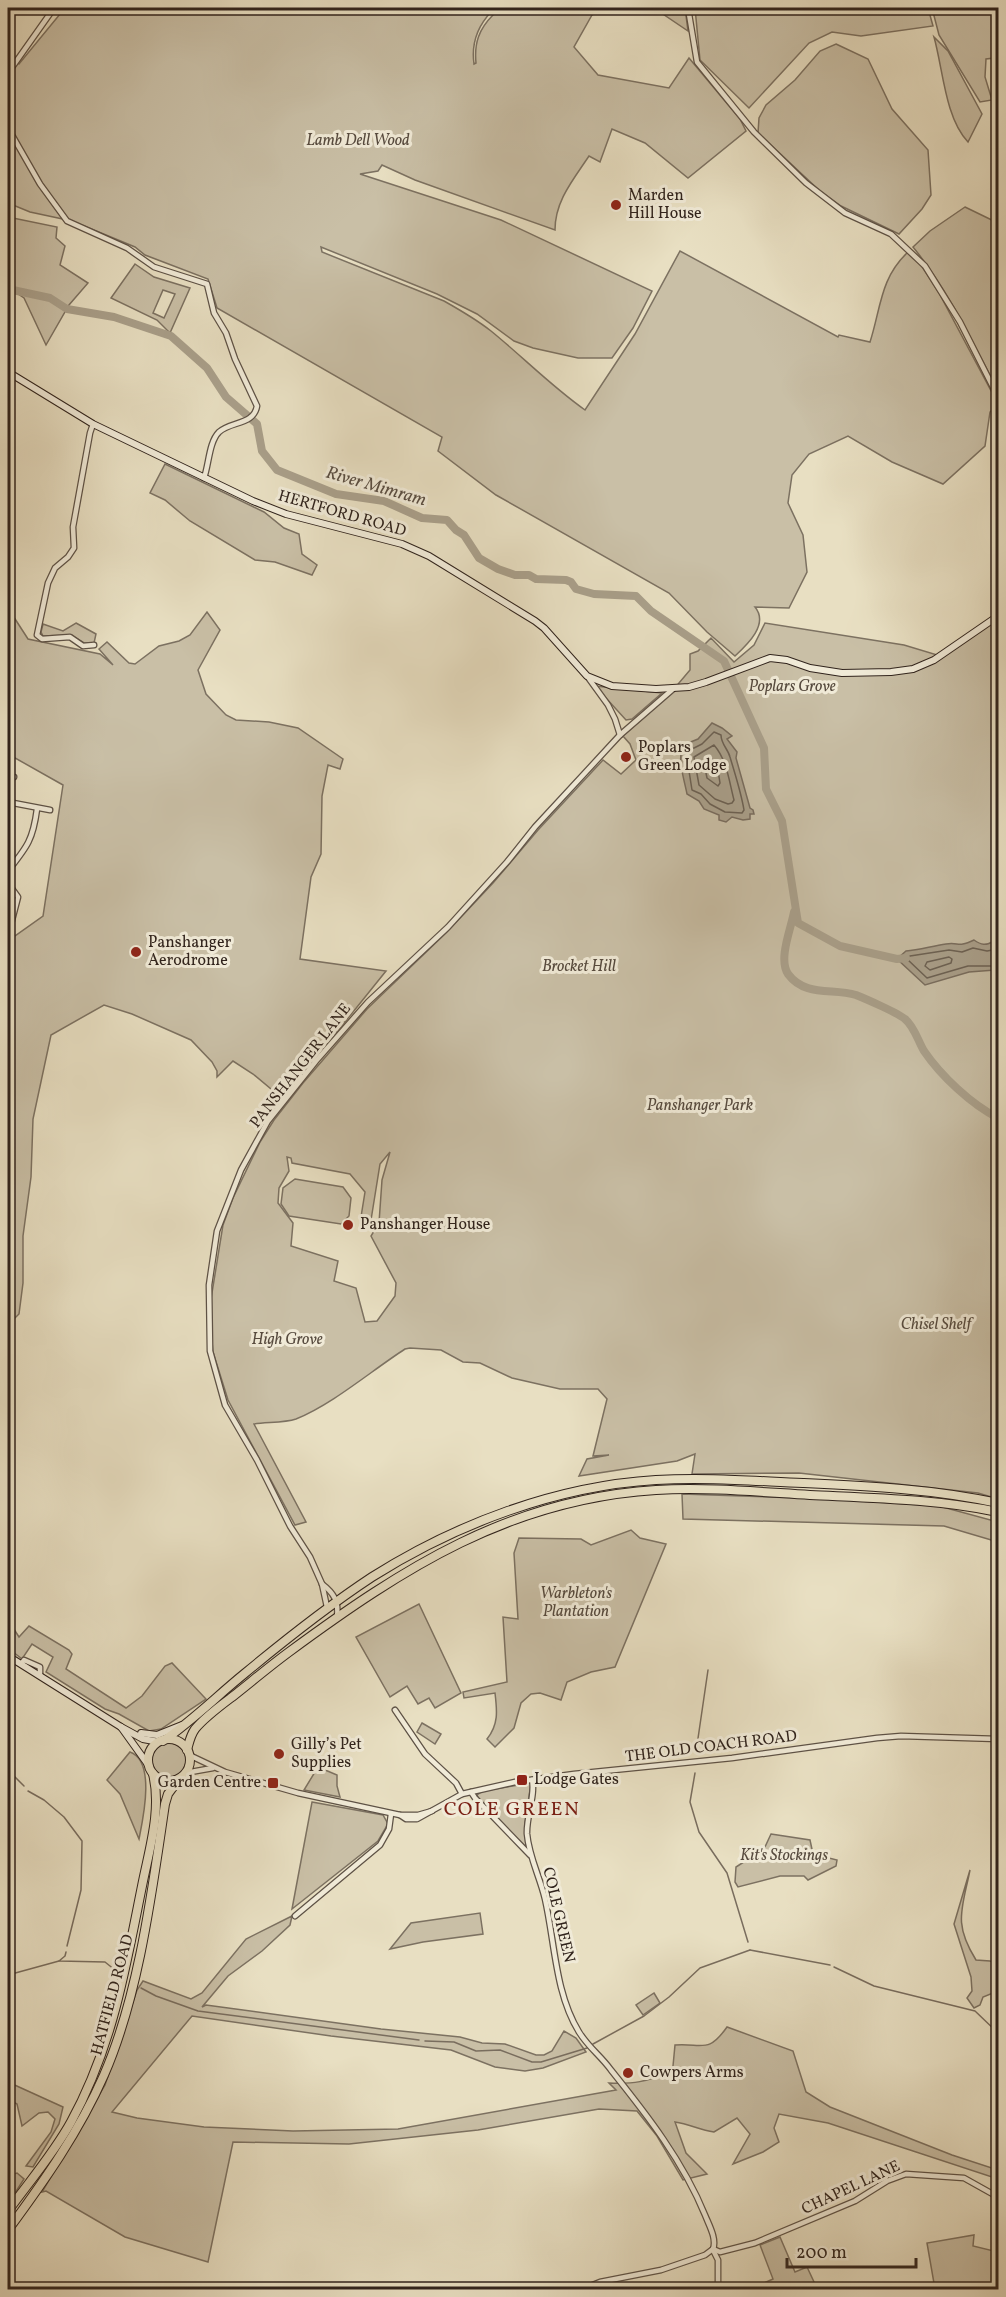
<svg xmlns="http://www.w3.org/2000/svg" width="1006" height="2297" viewBox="0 0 1006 2297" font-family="Vollkorn,serif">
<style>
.green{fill:#c9bfa6;stroke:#7c7161;stroke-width:1.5;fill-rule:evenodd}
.water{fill:#a99f8a;stroke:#796d5e;stroke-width:1.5}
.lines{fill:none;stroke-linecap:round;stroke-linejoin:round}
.shore{stroke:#6c6153;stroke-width:1.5}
.stream{stroke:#796d5e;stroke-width:1.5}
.river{stroke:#a99f8a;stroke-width:8}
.minor-casing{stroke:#5e5246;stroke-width:7}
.secondary-casing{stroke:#30231c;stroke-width:8}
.trunk-casing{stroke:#30231c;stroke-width:10}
.minor{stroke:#f0ead7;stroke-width:4.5}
.secondary{stroke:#f0ead7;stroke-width:6}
.trunk{stroke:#e8dfc2;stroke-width:8}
.poi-dot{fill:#8f2418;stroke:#f0ead7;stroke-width:2}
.labels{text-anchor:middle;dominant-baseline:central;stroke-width:6;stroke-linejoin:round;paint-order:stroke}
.park-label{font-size:16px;font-style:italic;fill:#564a3e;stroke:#f0ead7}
.poi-label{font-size:16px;fill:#30231c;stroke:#f0ead7;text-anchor:start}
.street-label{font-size:16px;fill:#30231c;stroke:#f0ead7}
.water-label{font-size:18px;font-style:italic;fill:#5a4e42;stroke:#f0ead7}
.quarter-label{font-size:20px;letter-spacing:1.5px;fill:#7a1f14;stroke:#f0ead7}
</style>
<rect width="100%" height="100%" fill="#e8dfc2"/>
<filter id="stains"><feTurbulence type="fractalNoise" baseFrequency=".00333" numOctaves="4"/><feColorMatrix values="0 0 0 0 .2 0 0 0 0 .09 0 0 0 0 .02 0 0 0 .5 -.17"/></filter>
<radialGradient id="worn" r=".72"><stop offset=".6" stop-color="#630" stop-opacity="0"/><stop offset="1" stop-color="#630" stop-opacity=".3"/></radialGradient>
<!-- green -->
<g class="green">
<path d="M65,8h424l2,4c-14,15 -20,31 -17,52l2,-1c-2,-20 3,-34 17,-48l-1,-7h111l-11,7 -18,32 24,28 71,13 20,-30 51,61 6,12 -58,47 -43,-35 -33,-14 -12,33 -11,-6c-16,24 -34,45 -34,74l-140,-50 -33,-15 -4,6 -18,3 141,46 151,71 -19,37 -21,30h-34l-45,-10 -19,-7 -37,-27 -40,-20 -116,-47 1,5 122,49c16,9 33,19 47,30 32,26 60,55 94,79l50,-76 45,-83 158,86 1,-2 31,7c11,-34 10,-64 38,-90l13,13 18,28 59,111 -8,8 -5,34 -42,38 -51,-22 -44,-26 -39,18 -17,21 -4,28 15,32 4,37 -18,36 -34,-1c14,17 -7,37 -20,49l-28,-24 -38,-39 -173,-98 -58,-44 4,-14 -225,-129 -9,-29 -63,-24 -10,-8 -63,-26 -42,-9 -22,-9v-149l11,10z"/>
<path d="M654,8h31l3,23z"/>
<path d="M695,8h233l5,18 -72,10 -29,-4 -23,11 -60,65 -49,-48z"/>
<path d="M932,8h65l-3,50 -8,1 -1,18 7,23 -12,2 -41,-67z"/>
<path d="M934,37l14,14 34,63 -14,28c-23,-24 -25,-73 -34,-105z"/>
<path d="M836,44l32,15 24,50 36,41 3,45 -9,14 -23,25 -58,-28 -21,-15 -62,-58 1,-15 7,-13 29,-25 25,-29z"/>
<path d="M965,207l33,16v168c-26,-50 -49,-100 -85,-144l17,-16z"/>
<path d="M8,217l49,10 -1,11 9,8 -5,19 28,18 -19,22 -23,40 -22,-47 -16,-11z"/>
<path d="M135,264l19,13 36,11 -20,45 -13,-13 -46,-22zM163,290l12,4 -11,24 -11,-5z"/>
<path d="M165,464l99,48 20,16 15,6 3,20 15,11 -5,10 -37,-13 -20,-2 -65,-39 -25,-21 -15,-7z"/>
<path d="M8,608l20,31 72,15 13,11 -14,-16 8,-7 22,21 6,1 24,-18 20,-5 11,-6 17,-23 13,18 -22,40 8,24 20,21 10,5 33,2 29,6 45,31 -3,10 -12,-4 -6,31 -1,58 -10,23 -11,82 86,12 -103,128 -30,-25 -20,-13 -16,16v-6l-5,-9 -21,-22 -59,-26 -28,-9 -53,30 -18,84 -2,58 -8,59v47l-4,31 -11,11v-384l35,-25 20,-131 -55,-31z"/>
<path d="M998,614v885l-20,-6 -179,-20 -107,1 3,-20 -18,7 -98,15 8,-17 22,-4 -16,1 14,-57 -9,-10h-38l-48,-11 -32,-15 -17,-1 -22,-12 -31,-2 -5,1c-34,22 -72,55 -109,70 -12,4 -29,3 -42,5l52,98 -11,3 -67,-125 -15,-48 -3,-31 1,-22 12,-74 10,-27 27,-56 14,-22 29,-37 64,-74 80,-77 46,-49 45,-53 65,-70 18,14 15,-14 -6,-16 -7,-8 45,-40 22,-26v-16l8,-3 13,-13 23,24 20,-17 11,-22 139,22 33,10zM390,1152l-8,28 -3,43 -8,13 25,47 -1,13 -18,25 -12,1 -9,-34 -22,-7 4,-20 -47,-15 2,-23 -15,-20 1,-15 10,-17 -2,-14 4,1 1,5 58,11 15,18 -5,31 7,1 4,-4 9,-56z"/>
<path d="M76,623l20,11 -2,9h-10l-13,-8 -28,1 -2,-4 2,-8 20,7z"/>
<path d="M595,686l67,7 -30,26 -6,1z"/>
<path d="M295,1179l48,8 8,11 -2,18 -8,8 -52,-8 -8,-12 2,-16z"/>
<path d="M682,1494l145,5 112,7 59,16v20l-54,-16 -261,-7z"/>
<path d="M631,1530l9,8 26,6 -51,123 -24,5 -24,10 -6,18 -21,-7 -9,1 -10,9 -7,25 -19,19 -8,-8c12,-15 10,-29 8,-46l-31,5 -1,-6 44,-10 -4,-65 15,2 -4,-66 5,-15 62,1 10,6z"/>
<path d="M419,1604l42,89 -26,15 -6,-10 -11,6 -11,-18 -17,11 -34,-60z"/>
<path d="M8,1620l11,17 10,-11 40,24 3,4 -6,15 60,39 16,-12 23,-30 7,-3 34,36 -45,30 -12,2 -30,-17 -14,-5 -59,-37 7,-15 -21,-13 -10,15 -14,-11z"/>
<path d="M422,1723l19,11 -6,10 -18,-12z"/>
<circle cx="169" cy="1760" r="17"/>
<path d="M130,1752c26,9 13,67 9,87l-19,-45 -13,-14z"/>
<path d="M318,1767l19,8v11l3,11 -36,-7z"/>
<path d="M531,1783l-6,40 1,26 -47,-49 -2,-5 6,-4z"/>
<path d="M312,1802l71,13 5,9 -10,17 -86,68z"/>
<path d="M771,1834l39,6 3,14 24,6 -1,6 -28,14 -4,-4h-24l-42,11 -3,-5 1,-15 28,-18z"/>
<path d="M970,1870c-8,40 -17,53 6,90l14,1 8,3v27l-15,6 -3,8 -6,3 -7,-10 5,-7 -1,-14 -17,-53z"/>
<path d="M480,1913l3,21 -60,8 -33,7 21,-26z"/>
<path d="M292,1916l-2,9 -28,26 -34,25 -26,31 4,-2 175,24 79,8 22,6 23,1 31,11h8l8,-4 12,-20 12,7 10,14 -43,16 -18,3 -30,-4 -44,-17 -120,-14 -139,-20 -80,96 25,6 67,9 89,4 105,-2 218,-39 -7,-7c25,1 37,-1 60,-11l4,-6 2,-21c28,-2 33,9 52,-18l66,24 13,41 24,15 122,48 46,15v9l-170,-56 -49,-9 -5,14 5,14 -16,10 -30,12 17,-30 -13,-16 -23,14c-15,-2 -24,-8 -39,-10l11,31 21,21 -24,6 -26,-44 -20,-25 -38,-2 -121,21 -129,14 -116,-2 -25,120 -83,-25 -79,-46 -4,1 63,-107 32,-95 6,-9 48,18 11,-6 44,-54z"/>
<path d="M654,1993l6,10 -17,12 -7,-10z"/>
<path d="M8,2082l55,25 -4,17 -26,43 -7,-1 25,-34 4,-13 -7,-7 -9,1 -17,13 -5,-22 -9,-5z"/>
<path d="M17,2173l7,6 -16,25v-28z"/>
<path d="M974,2235l-1,11 25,6v37h-8l-3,-2 -12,3 -40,-1 -8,-46z"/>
<path d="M780,2237l15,35 12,-5 8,17 -14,5h-36l-1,-6 9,-4 -13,-34z"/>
</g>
<!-- water -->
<g class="water">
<path d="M712,723l10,5 10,8 -5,3 10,13 -1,6 14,50 3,2 1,4h-4v5l-7,1 -11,-3 -6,5 -7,-2v-5l-15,-6 -5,-8 -12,-7c-3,-16 -10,-34 -4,-49l15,-6z"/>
<path d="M974,940c7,5 12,6 20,1l4,3v32l-3,-6 -26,2 -44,13 -28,-26 9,-8c13,-1 26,-5 40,-7 14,-2 11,4 28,-4z"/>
</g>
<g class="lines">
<!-- shore -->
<g class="shore">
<path d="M714,732l7,3c0,9 7,14 9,22 5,17 11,35 14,53l-2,3 -17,-1 -15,-8 -9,-10 -9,-4 -6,-38 16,-8z"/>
<path d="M714,745c13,15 15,36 20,55l-2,3 -4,1 -13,-5 -16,-14 -5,-28z"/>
<path d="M711,758c6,5 8,17 9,25l-2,3 -11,-8 -3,-15z"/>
<path d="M998,949l-11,2 -14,-3 -11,4 -13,-2 -39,6 -3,3 20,19 41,-12h30"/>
<path d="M949,957l3,2 -1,4 -21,7 -5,-4 2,-4z"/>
</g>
<!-- stream -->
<g class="stream">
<path d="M696,1752l12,-82"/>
<path d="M8,1770l16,16"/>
<path d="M695,1773l-5,29 9,30 28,41 21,69"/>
<path d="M28,1791l16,9 20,17 18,24 -1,49 -14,56"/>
<path d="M750,1950l80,15"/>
<path d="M66,1952l-1,4 -6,5 46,1 10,8"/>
<path d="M834,1967l40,19 101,25 23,22"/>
<path d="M8,1975l51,-14"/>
<path d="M141,1988l15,8 42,15 221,29"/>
<path d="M425,2041l29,1 22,9 24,-1 32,12h9l46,-14"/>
<path d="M593,2044l51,-28 25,-19 31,-29 50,-18"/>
</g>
<!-- river -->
<g class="river">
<path d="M8,289l42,9 17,11 47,8 57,19 36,32 19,29 31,27 5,27 15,19 59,24 48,7 38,17 25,2 9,10 8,5 15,23 19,11 17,6h14l7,4 30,1 5,2 5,7 18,5 42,2 15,15 73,50 40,87 2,41 16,32 16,102 42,23 57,13 9,-1"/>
<path d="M794,912c-3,17 -16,47 -6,62 17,23 44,14 68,21 10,4 42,18 49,24 9,7 13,22 19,32 17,25 47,53 74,67"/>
</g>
<defs>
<g id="minor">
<path d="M688,8l9,54 57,70 52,51 39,30 46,21 34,32 35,56 38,75"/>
<path d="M8,73l46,-65"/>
<path d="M8,128l32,56 27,37 60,27 27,19 53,17 7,29 12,20 9,26 22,47c-3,19 -26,15 -38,26 -10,10 -10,32 -15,46"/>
<path d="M93,424l-3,9 -17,94 1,21 -6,9 -13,11 -7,15 -11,52 5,4 28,-2 13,9 11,-1"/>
<path d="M587,676l21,29 7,14 5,16"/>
<path d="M8,776l6,1"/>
<path d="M8,802l42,8"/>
<path d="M8,871c19,-24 25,-31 29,-62"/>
<path d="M8,883l10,14 -7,27"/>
<path d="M322,1584c12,9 17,18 15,33"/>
<path d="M327,1607l-5,-23 -12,-27 -20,-31 -33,-66 -32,-55 -15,-54 -1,-66 8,-54 24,-61 27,-49 48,-60 52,-59 80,-75 59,-65 28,-35 85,-92 53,-46"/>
<path d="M21,1664l3,-4 16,7v9"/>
<path d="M395,1710l30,44 31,29 6,11"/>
<path d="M189,1755l36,17 73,21 102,22h18l14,-4"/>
<path d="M185,1773l28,-5"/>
<path d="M532,1780c4,14 -6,37 -5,54 2,23 13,43 18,65 10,44 10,94 34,133 10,16 21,23 32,38 36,45 72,91 94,145 4,10 12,24 8,34"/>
<path d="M471,1792l4,6 55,57"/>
<path d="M400,1815l6,4h11l45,-25 53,-12 59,-8 158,-16 145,-20 24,-2 97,3"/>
<path d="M295,1916l85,-71 9,-16 2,-15"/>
<path d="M713,2249l7,3 35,-9 100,-42 32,-20 19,-7 58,4 34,19"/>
<path d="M714,2252l4,8v30"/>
<path d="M580,2290l20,-8 61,-12 44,-15 8,-6"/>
</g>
<g id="secondary">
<path d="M8,372l85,52 160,77 33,13 116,30 27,12 106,65 9,7 43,48 25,10 44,3 33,-2 17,-5 64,-24 17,2 23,8 32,5 49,-1 22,-3 21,-9 64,-44"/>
<path d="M8,1656l113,71 22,12 16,3"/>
<path d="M121,1727l28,39"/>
<path d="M141,1733l16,2 25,-10"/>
</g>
<g id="trunk">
<circle cx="169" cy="1760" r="21"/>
<path d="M163,1741c29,-20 54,-45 81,-67 41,-34 84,-68 128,-97 84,-53 184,-91 284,-97 49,-3 98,1 147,3 65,3 131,6 195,20"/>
<path d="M187,1750c2,-7 3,-14 8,-21 10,-12 25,-23 37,-32 19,-15 38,-31 57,-45 114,-84 221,-153 367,-162 51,-3 103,2 154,5 63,3 126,4 188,17"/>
<path d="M8,2211c21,-29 46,-58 63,-89 42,-77 54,-152 71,-236 7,-36 20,-76 11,-112"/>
<path d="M8,2230c36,-49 71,-98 96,-155 35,-80 48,-184 61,-271l3,-10 11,-15"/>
</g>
</defs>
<!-- minor casing -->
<use href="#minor" class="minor-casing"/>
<!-- secondary casing -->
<use href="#secondary" class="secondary-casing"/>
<!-- trunk casing -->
<use href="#trunk" class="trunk-casing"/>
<!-- minor -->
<use href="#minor" class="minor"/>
<!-- secondary -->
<use href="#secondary" class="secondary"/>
<!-- trunk -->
<use href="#trunk" class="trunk"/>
</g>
<!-- markers -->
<g class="poi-dot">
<circle cx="616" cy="205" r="6"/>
<circle cx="626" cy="757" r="6"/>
<circle cx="136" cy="952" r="6"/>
<circle cx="348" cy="1225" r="6"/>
<circle cx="279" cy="1754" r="6"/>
<rect x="516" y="1774" width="12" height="12" rx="3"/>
<rect x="267" y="1777" width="12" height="12" rx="3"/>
<circle cx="628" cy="2073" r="6"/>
</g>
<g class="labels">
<!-- park labels -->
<g class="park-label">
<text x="358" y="141">Lamb Dell Wood</text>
<text x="792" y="687">Poplars Grove</text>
<text x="579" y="967">Brocket Hill</text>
<text x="700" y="1106">Panshanger Park</text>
<text x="936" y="1325">Chisel Shelf</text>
<text x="287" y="1340">High Grove</text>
<text x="576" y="1594">Warbleton's<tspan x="576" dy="18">Plantation</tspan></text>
<text x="784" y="1856">Kit's Stockings</text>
</g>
<!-- poi labels -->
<g class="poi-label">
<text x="628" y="196">Marden<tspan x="628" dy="18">Hill House</tspan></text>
<text x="638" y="748">Poplars<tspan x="638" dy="18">Green Lodge</tspan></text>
<text x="148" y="943">Panshanger<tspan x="148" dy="18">Aerodrome</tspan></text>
<text x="360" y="1225">Panshanger House</text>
<text x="291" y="1745">Gilly’s Pet<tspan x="291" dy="18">Supplies</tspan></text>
<text x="534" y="1780">Lodge Gates</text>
<text x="261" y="1783" text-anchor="end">Garden Centre</text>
<text x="640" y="2073">Cowpers Arms</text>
</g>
<!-- street labels -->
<g class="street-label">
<text transform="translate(342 514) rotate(16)">HERTFORD ROAD</text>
<text transform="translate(301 1066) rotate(-52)">PANSHANGER LANE</text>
<text transform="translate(711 1747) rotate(-7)">THE OLD COACH ROAD</text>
<text transform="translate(558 1915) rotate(77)">COLE GREEN</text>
<text transform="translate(113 1995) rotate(-75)">HATFIELD ROAD</text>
<text transform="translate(851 2188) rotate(-25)">CHAPEL LANE</text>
</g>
<!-- water labels -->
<g class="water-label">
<text transform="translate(376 487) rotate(16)">River Mimram</text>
</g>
<!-- quarter labels -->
<g class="quarter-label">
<text x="512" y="1810">COLE GREEN</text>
</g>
</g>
<!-- margin -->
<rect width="1006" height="2297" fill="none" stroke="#e8dfc2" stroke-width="30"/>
<rect x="9" y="9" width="988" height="2279" fill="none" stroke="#30231c" stroke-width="3"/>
<rect x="15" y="15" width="976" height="2267" fill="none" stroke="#30231c" stroke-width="1.5"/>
<!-- scale -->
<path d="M787 2258v9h129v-9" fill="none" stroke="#30231c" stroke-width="3"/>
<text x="796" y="2258" font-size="18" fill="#30231c" stroke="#f0ead7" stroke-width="4.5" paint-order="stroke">200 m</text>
<rect width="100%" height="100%" filter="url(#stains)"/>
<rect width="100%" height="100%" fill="url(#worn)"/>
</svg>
